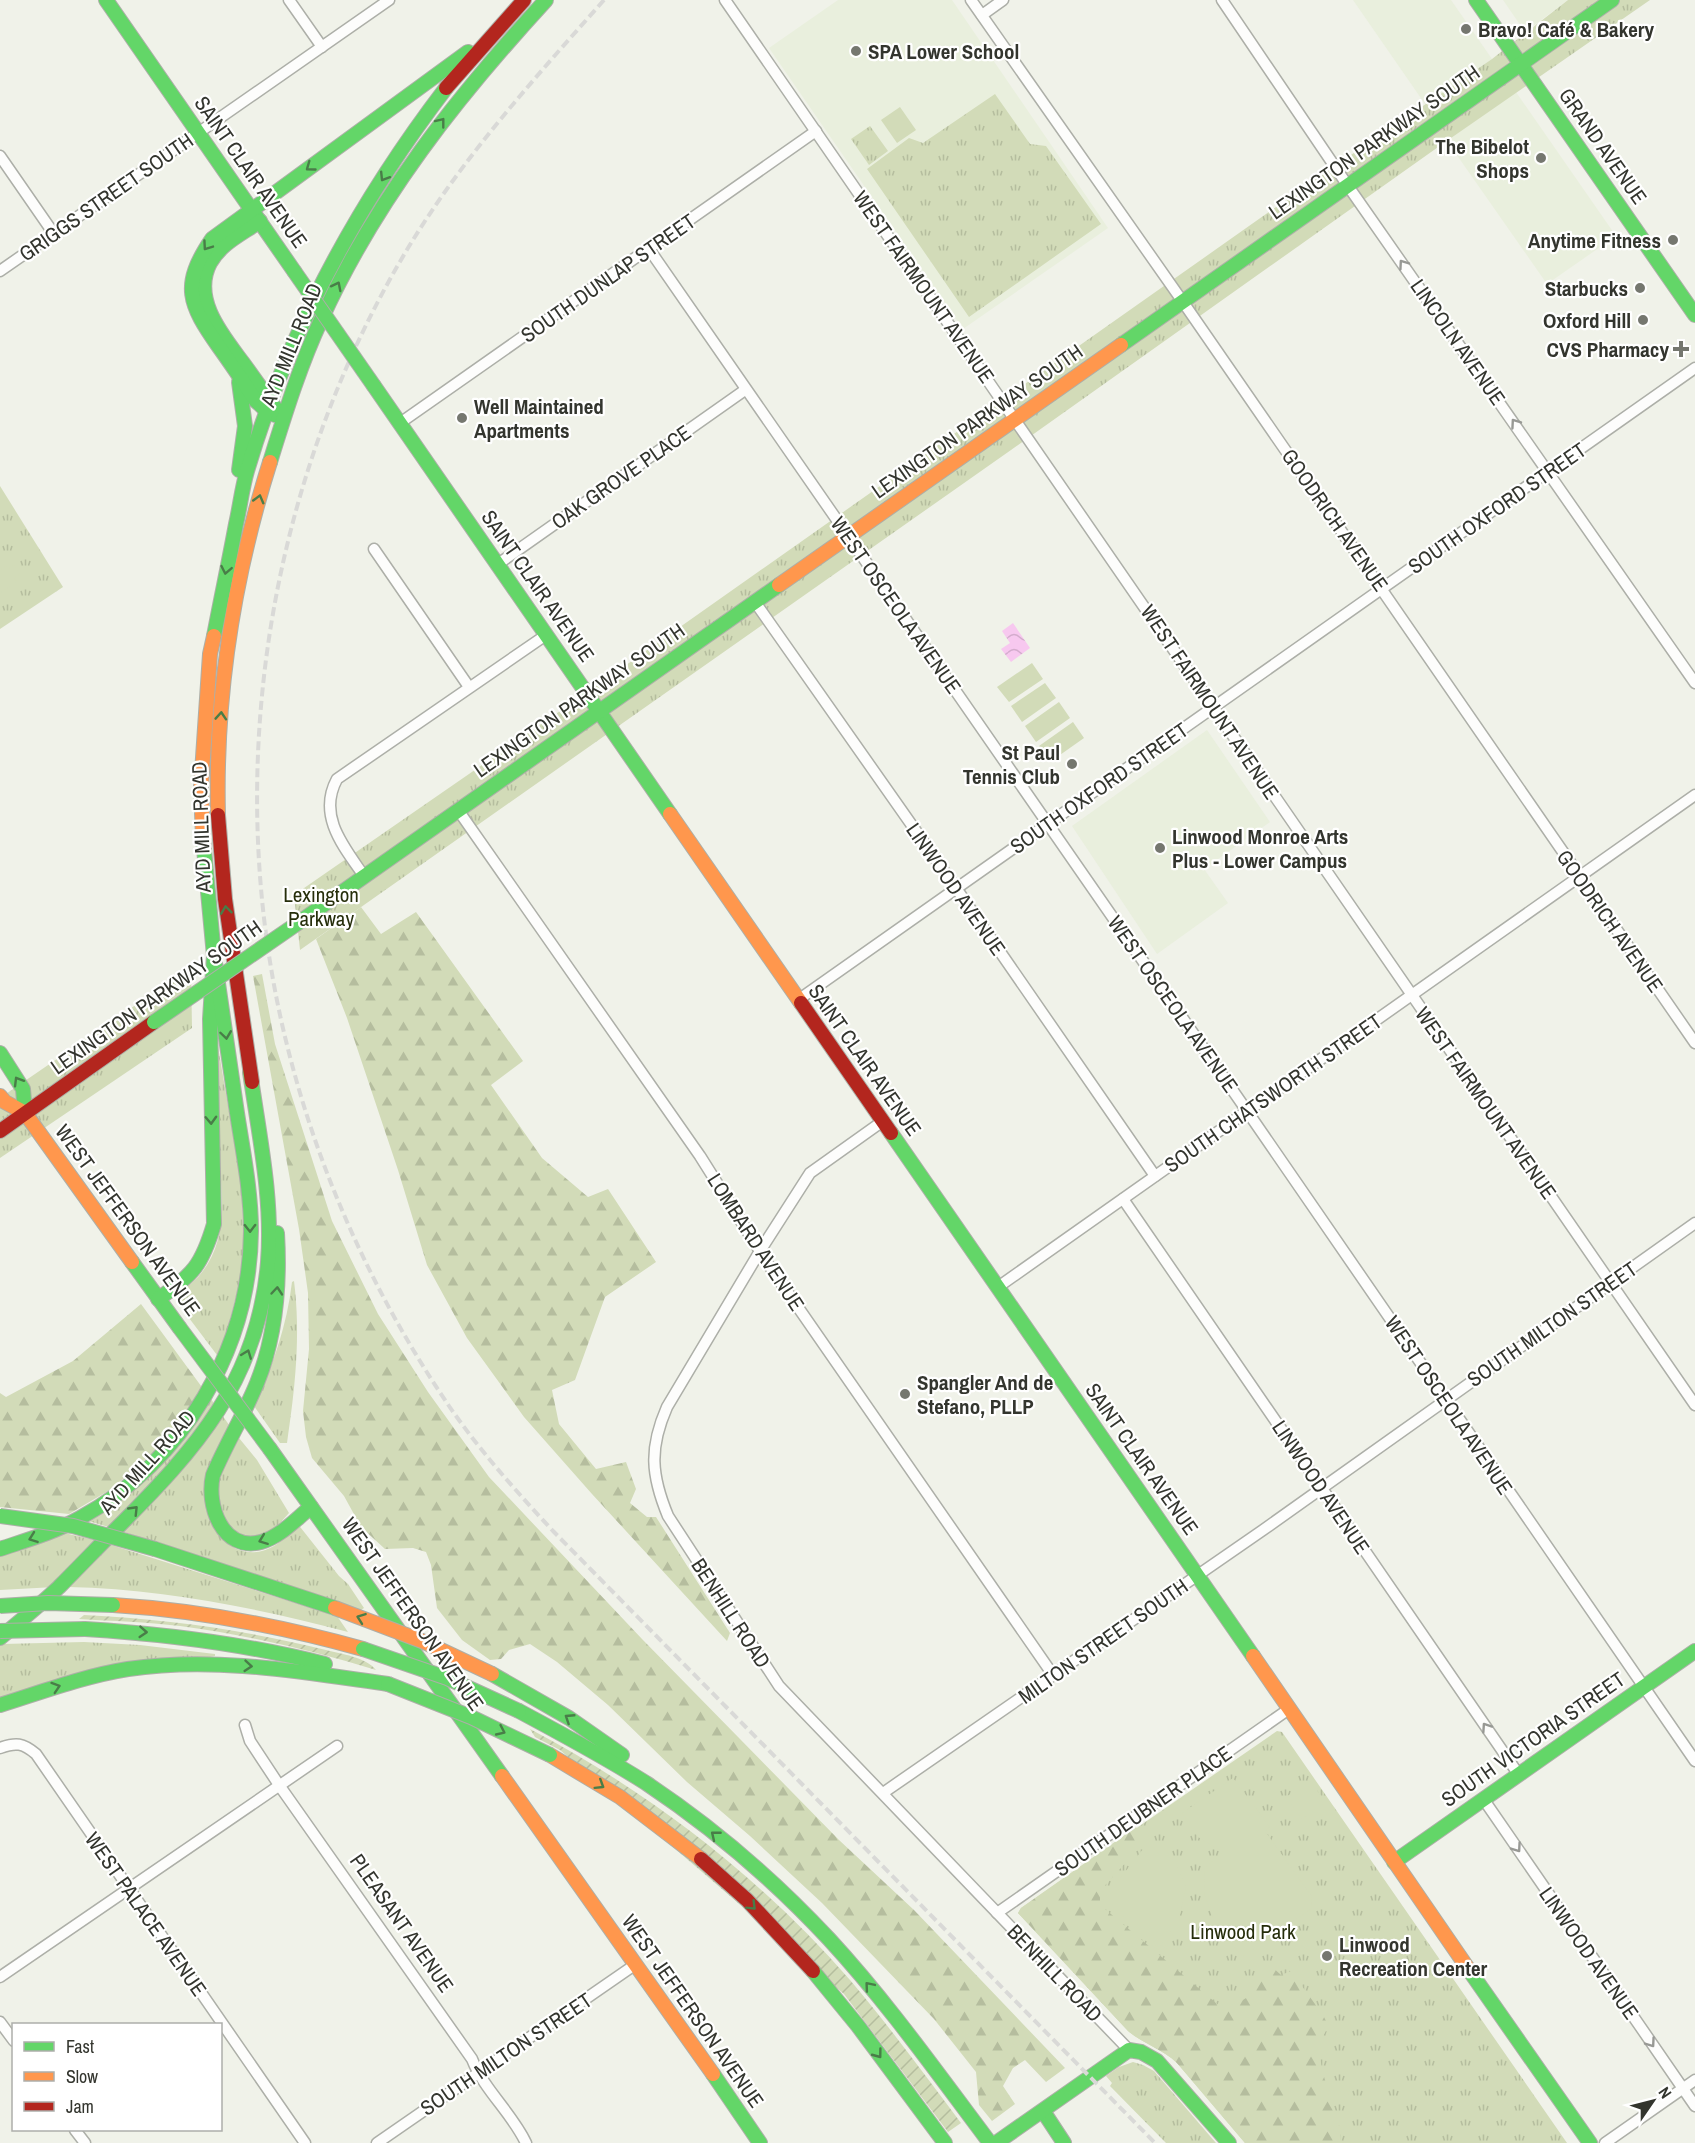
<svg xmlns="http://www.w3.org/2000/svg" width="1695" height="2143" viewBox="0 0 1695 2143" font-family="'Archivo Narrow',sans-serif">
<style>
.built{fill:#e9efdd}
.grass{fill:url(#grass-tufts)}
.forest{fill:url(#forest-firs)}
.garden{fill:url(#garden-furrows)}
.pitch{fill:#d2dbb8}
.water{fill:url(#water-waves)}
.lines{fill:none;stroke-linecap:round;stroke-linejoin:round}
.street-casing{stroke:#adafa8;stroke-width:13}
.fast-casing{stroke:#adafa8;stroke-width:16}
.slow-casing{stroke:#adafa8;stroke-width:16}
.jam-casing{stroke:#adafa8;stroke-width:16}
.street{stroke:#fdfdfc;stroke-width:10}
.fast{stroke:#63d668;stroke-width:14}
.slow{stroke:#ff974d;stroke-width:14}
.jam{stroke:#b3261e;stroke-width:14}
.rail{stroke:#d9d9d7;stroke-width:4;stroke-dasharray:9 4.5;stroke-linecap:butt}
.fast-bridge-casing{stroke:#adafa8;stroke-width:16;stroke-linecap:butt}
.slow-bridge-casing{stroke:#adafa8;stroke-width:16;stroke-linecap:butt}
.fast-bridge{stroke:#63d668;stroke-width:14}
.slow-bridge{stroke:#ff974d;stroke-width:14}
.oneway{stroke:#497d48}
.oneway2{stroke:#989995}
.poi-dot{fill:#75776f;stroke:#fff;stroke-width:2}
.labels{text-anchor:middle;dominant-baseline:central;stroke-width:4.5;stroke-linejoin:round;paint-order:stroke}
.poi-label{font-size:21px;font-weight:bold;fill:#33352e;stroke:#fff;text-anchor:start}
.street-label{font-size:21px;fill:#33352e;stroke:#fff}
.park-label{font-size:21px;fill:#262e0b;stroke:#fff}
</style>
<defs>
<pattern id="grass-tufts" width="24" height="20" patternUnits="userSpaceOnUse" patternTransform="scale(1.5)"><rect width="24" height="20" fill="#d2dbb8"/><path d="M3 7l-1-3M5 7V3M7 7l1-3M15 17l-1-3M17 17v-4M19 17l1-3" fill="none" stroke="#b5bd9e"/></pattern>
<pattern id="forest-firs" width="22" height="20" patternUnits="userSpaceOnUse" patternTransform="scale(1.5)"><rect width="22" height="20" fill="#d2dbb8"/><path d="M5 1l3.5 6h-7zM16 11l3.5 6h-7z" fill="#b5bd9e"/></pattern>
<pattern id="garden-furrows" width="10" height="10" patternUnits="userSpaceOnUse" patternTransform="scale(1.5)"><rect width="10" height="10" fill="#d2dbb8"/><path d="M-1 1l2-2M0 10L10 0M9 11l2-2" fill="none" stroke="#b5bd9e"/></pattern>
<pattern id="water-waves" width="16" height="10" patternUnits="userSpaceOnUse" patternTransform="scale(1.5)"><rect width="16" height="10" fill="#f7c8ef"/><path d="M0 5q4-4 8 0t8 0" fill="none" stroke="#d4accd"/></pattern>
</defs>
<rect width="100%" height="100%" fill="#f0f2e9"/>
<!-- built -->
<g class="built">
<path d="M838,0h114l156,228 -145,101 -194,-281z"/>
<path d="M1353,0h98l41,59 -67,45z"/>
<path d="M1503,0h65l-43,32z"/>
<path d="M1516,92l100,144 -69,48 -100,-143z"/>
<path d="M1207,730l63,92 -66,47 24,34 -71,51 -85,-128z"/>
</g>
<!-- grass -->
<g class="grass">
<path d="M1568,0h82l-209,145 -430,305 -711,500 -6,-55 308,-213 718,-506 172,-117z"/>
<path d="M995,94l35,50 16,2 55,78 -132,93 -102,-148 42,-31 14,5z"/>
<path d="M870,126l18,25 -19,14 -18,-26z"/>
<path d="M0,486l63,101 -63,42z"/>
<path d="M191,967l1,61 -192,130v-60z"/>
<path d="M215,1029l27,159 2,77 -24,94 -31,-41 -13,-21c7,-7 15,-13 22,-20 18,-20 24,-45 24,-72z"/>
<path d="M294,1281c7,55 1,108 -7,162h-7l-26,-37c19,-40 33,-81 38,-124z"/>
<path d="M211,1399l6,9 -105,120 -27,-8z"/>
<path d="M222,1415l10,14 -20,35 2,64c13,21 36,32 60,18 9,-5 16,-15 23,-23l42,53 9,8 16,24 -3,2 -240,-79z"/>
<path d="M239,1438l18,22 32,53 -17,19 -20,7 -22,-8c-4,-8 -10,-17 -11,-26 -6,-24 10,-47 20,-67z"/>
<path d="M60,1532l39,9 -44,46 -55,3v-37z"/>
<path d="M108,1544l229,72 11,16c-91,-24 -185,-43 -280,-45z"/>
<path d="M84,1642l56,3 75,9v2l-215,43v-53l2,-2z"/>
<path d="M1277,1731l5,1 285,411h-322l-68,-80c-14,-14 -34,-19 -49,-32l-110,-118 3,-5z"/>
<path d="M1133,2062l10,3 11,6 62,72h-50l-56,-57 2,-3 -6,-7 13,-9z"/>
</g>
<!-- forest -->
<g class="forest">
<path d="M361,907l20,27 35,-22 107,149 -32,24 51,73 46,39 20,-8 48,73 -51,35 -30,83 -23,10 7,34 37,45 30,-7 10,27 -6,14 17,14h9l74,116 -3,8 -135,-147 -68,-77 -57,-79 -40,-73 -29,-95 -51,-152 -31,-79z"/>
<path d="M262,974l13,70 57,177 46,93 50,78 61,85 153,162 197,201 75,70 151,158 -19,14 -21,-22 -12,8 -10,18 12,18 -23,17 -13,-16 -3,-33 -42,-53 -112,-116 -72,-67 -63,-54 -79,-77 -51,-43 -27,-18 -21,6 -8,9 -11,1 -28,-20 -25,-32 -6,-43 -5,-13 -13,-4 -28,1 -24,-22 -17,-31 -32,-38 -6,-21 -3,-26 6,-62 -1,-56 -9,-64 -46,-253z"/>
<path d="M141,1304l63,86 -35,48 -56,50 -44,26 -69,-7v-114l6,4 67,-36z"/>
<path d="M1136,1827l9,14 -45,50v10l5,8 117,99c10,-3 20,-6 28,-13 9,-10 6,-18 21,-29l10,9 10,-4 32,44 6,12c-22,24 3,67 9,93 2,7 2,15 3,23h-96l-68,-80c-14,-14 -34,-19 -49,-32l-110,-118 3,-5z"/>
</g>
<!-- garden -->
<g class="garden">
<path d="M84,1615c82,4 162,15 242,35 15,4 40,7 50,20 -64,-20 -130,-35 -196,-44 -34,-4 -67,-5 -101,-7z"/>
<path d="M530,1729c121,64 230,148 320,251 39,46 75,95 111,143l-13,9 -104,-138 -284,-244 -25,-13z"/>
</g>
<!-- pitch -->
<g class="pitch">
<path d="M900,107l16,23 -19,13 -16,-23z"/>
<path d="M14,565l6,9 -6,4 3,4 -17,11v-23l6,-4 2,3z"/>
<path d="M1032,663l11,16 -34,23 -12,-15z"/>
<path d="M1045,683l11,15 -34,24 -11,-16z"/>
<path d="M1059,702l11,16 -34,24 -11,-16z"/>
<path d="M1073,722l11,16 -34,24 -11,-16z"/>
<path d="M1233,1778l37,49 -5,4 47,66 -1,12 -69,48 -29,-39 -9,-25 1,-25 18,-16 -25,-15 -16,-24z"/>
<path d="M1310,1781l16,21 -24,17 -16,-22z"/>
<path d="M1150,1840l26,24 10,22 -7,34 -19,26 -57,-46z"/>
</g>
<!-- water -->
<path class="water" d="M1013,623l17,25 -19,14 -10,-13 9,-6 -8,-12z"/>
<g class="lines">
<defs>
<g id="street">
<path d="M289,0l33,47"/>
<path d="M725,0l970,1405"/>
<path d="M971,0l212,302 512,741"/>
<path d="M1222,0l126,186 347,497"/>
<path d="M982,15l21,-15"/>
<path d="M0,156l54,78"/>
<path d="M649,249l598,862 448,650"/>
<path d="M0,271l389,-271"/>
<path d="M400,423l416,-292"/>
<path d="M374,549l95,138"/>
<path d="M498,564l247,-174"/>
<path d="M755,602l201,286 199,288"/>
<path d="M458,810l242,346 68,108 285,411"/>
<path d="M364,876c-20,-29 -47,-60 -27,-97l209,-144"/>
<path d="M798,1000l897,-632"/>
<path d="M883,1121l-73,52 -50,78 -93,156c-18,41 -16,68 1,109l111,170 350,364"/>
<path d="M1123,1199l396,576"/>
<path d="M998,1287l697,-492"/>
<path d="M245,1725l5,16 29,44 193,274c12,31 40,54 54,84"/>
<path d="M0,1748c16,-6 23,-5 36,6l269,389"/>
<path d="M883,1793l380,-263 432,-307"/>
<path d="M1484,1800l211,306"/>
<path d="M997,1913l292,-204"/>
<path d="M0,1977l337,-231"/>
<path d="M0,2022l14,19"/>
<path d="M75,2130l10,13"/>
<path d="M377,2143l259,-179"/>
<path d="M1605,2143l90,-63"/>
</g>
<g id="fast">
<path d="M106,0l188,271"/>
<path d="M1476,0l219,315"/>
<path d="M260,221c-18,13 -39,22 -50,42 -19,36 13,73 33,100 11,15 22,31 33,46"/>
<path d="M1121,345l491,-345"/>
<path d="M239,382l6,44 -6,44"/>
<path d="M374,386l296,428"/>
<path d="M275,415l-7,-3 -12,-11c-12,-18 -24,-36 -37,-54 -30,-43 -39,-61 -7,-108l256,-187"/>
<path d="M270,462c15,-48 30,-97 51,-142 55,-121 136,-223 225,-320"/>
<path d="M214,636c7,-37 15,-74 22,-112 4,-17 6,-36 11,-53 41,-139 112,-269 199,-383"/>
<path d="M298,923l481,-338"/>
<path d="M0,1053l23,36 2,24"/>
<path d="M891,1133l362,523"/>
<path d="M277,1233c3,50 -1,103 -20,150 -13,32 -31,61 -44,92 -7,30 9,77 48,67 19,-5 35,-23 50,-35"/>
<path d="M132,1262l47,65"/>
<path d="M158,1299c35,-24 44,-34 56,-75l-4,-205 4,-63 -11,-118"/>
<path d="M270,1449l232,327"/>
<path d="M0,1549c27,-9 55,-17 80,-31 104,-57 170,-170 171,-287 0,-40 -8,-79 -14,-118 -8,-52 -15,-105 -23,-157"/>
<path d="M155,1549l180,59"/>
<path d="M85,1629c81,5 161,15 240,35"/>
<path d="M0,1638c20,-17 40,-33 59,-51 19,-19 38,-39 57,-58 80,-80 142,-148 152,-267 5,-63 -9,-127 -18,-190"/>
<path d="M492,1674l77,44 53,37"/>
<path d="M0,1705c42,-13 84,-29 128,-36 87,-13 174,3 260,15"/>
<path d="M519,1711c43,23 86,46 127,72 66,44 129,98 183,156 59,64 109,135 161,204"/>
<path d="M1394,1862l301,-211"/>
<path d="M1469,1970l121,173"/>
<path d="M813,1971l45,55 87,117"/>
<path d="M713,2074l47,69"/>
<path d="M1043,2111l21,32"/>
<path d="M996,2143l133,-93 12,2 16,9 72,82"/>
</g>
<g id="slow">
<path d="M779,585l342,-240"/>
<path d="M670,814l131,189"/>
<path d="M218,815c-3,-119 16,-239 52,-353"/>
<path d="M203,838l-2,-51 9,-133 4,-18"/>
<path d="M0,1096l5,6 20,11 107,149"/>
<path d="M113,1605c85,5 167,21 250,44"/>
<path d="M1253,1656l216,314"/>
<path d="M550,1755l70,42 81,62"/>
<path d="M502,1776l211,298"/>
</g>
<g id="jam">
<path d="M446,88l78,-88"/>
<path d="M218,815l7,84 27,183"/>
<path d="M801,1003l90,130"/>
<path d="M0,1131l154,-109"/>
<path d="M701,1859l46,41 66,71"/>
</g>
</defs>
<!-- street casing -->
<use href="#street" class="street-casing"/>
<!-- fast casing -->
<use href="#fast" class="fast-casing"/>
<!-- slow casing -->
<use href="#slow" class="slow-casing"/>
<!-- jam casing -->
<use href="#jam" class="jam-casing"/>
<!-- street -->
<use href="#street" class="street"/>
<!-- fast -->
<use href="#fast" class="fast"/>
<!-- slow -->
<use href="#slow" class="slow"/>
<!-- jam -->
<use href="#jam" class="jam"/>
<!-- rail -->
<path class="rail" d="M604,0c-70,79 -141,157 -196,248 -142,236 -188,533 -120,801 32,128 87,248 161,357 31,45 67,85 104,125l602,612"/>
<defs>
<g id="fast-bridge">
<path d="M294,271l80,115"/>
<path d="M154,1022l144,-99"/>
<path d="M179,1327l91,122"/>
<path d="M0,1516l73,10 82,23"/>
<path d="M0,1606l48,-3 65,2"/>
<path d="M0,1631l85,-2"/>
<path d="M363,1649l84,29 72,33"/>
<path d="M388,1684l83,33 79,38"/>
</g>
<path id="slow-bridge" d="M335,1608l87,33 70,33"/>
</defs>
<!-- fast-bridge casing -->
<use href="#fast-bridge" class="fast-bridge-casing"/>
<!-- slow-bridge casing -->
<use href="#slow-bridge" class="slow-bridge-casing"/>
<!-- fast-bridge -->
<use href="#fast-bridge" class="fast-bridge"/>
<!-- slow-bridge -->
<use href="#slow-bridge" class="slow-bridge"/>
</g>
<!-- one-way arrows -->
<defs><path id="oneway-chevron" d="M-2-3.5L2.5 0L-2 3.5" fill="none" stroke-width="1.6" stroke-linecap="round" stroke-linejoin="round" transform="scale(1.5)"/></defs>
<g class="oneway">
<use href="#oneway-chevron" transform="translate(441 122) rotate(-52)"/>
<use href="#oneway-chevron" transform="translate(310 167) rotate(144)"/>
<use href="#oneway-chevron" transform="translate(384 177) rotate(122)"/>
<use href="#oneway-chevron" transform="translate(207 246) rotate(125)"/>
<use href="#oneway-chevron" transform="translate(337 286) rotate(-63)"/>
<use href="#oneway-chevron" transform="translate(259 499) rotate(-75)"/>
<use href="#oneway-chevron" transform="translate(226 570) rotate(101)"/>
<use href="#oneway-chevron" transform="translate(221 716) rotate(-86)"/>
<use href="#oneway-chevron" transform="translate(226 910) rotate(-97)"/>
<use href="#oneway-chevron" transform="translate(226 1035) rotate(82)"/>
<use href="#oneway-chevron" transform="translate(18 1081) rotate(-121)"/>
<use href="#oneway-chevron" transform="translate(211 1120) rotate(88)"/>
<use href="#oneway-chevron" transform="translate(250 1228) rotate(89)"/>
<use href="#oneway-chevron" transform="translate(277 1291) rotate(-85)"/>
<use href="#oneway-chevron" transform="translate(247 1354) rotate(-69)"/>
<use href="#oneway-chevron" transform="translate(134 1510) rotate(-46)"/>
<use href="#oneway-chevron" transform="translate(33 1538) rotate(160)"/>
<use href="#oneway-chevron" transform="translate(263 1540) rotate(159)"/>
<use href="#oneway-chevron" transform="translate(361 1618) rotate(-160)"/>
<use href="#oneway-chevron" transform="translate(143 1632) rotate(4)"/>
<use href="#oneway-chevron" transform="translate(248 1666) rotate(5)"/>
<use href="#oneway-chevron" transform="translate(56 1687) rotate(-18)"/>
<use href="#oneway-chevron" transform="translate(569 1718) rotate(-147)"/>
<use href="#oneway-chevron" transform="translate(501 1731) rotate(25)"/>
<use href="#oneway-chevron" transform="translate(600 1785) rotate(32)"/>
<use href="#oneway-chevron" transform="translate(715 1835) rotate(-141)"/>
<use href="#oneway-chevron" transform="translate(752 1906) rotate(45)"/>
<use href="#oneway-chevron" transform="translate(869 1986) rotate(-130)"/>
<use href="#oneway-chevron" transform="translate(878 2054) rotate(53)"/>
</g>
<g class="oneway2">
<use href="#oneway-chevron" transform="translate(1403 264) rotate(-125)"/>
<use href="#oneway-chevron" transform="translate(1515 423) rotate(-125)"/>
<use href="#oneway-chevron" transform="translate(1486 1727) rotate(-124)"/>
<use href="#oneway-chevron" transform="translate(1517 1848) rotate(55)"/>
<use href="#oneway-chevron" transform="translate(1651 2043) rotate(55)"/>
</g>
<!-- markers -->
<g class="poi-dot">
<circle cx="1466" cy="29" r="6"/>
<circle cx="856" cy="51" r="6"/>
<circle cx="1541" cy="158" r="6"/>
<circle cx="1673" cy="240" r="6"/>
<circle cx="1640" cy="288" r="6"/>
<circle cx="1643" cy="320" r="6"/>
<path d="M1678 340h6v6h6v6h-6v6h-6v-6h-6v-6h6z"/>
<circle cx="462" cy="418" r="6"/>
<circle cx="1072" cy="764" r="6"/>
<circle cx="1160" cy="848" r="6"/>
<circle cx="905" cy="1394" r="6"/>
<circle cx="1327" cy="1956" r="6"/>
</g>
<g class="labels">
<!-- poi labels -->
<g class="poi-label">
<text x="1478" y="29">Bravo! Café &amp; Bakery</text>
<text x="868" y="51">SPA Lower School</text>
<text x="1529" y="146" text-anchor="end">The Bibelot<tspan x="1529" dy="24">Shops</tspan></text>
<text x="1661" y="240" text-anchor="end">Anytime Fitness</text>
<text x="1628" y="288" text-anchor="end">Starbucks</text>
<text x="1631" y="320" text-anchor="end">Oxford Hill</text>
<text x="1669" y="349" text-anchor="end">CVS Pharmacy</text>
<text x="474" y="406">Well Maintained<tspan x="474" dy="24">Apartments</tspan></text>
<text x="1060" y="752" text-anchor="end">St Paul<tspan x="1060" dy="24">Tennis Club</tspan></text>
<text x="1172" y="836">Linwood Monroe Arts<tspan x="1172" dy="24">Plus - Lower Campus</tspan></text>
<text x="917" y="1382">Spangler And de<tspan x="917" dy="24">Stefano, PLLP</tspan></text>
<text x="1339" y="1944">Linwood<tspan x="1339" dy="24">Recreation Center</tspan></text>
</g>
<!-- street labels -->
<g class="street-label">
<text transform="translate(1374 142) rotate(-35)">LEXINGTON PARKWAY SOUTH</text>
<text transform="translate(1603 146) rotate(55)">GRAND AVENUE</text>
<text transform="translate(251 172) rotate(55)">SAINT CLAIR AVENUE</text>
<text transform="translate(106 197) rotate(-35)">GRIGGS STREET SOUTH</text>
<text transform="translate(608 278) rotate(-35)">SOUTH DUNLAP STREET</text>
<text transform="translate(924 287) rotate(55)">WEST FAIRMOUNT AVENUE</text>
<text transform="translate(1458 342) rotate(55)">LINCOLN AVENUE</text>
<text transform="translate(291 345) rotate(-68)">AYD MILL ROAD</text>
<text transform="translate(977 421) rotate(-35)">LEXINGTON PARKWAY SOUTH</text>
<text transform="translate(621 477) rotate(-35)">OAK GROVE PLACE</text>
<text transform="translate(1497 508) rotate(-35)">SOUTH OXFORD STREET</text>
<text transform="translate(1335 520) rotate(55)">GOODRICH AVENUE</text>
<text transform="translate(538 586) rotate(55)">SAINT CLAIR AVENUE</text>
<text transform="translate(896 605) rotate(55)">WEST OSCEOLA AVENUE</text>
<text transform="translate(579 700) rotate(-35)">LEXINGTON PARKWAY SOUTH</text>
<text transform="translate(1210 702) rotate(56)">WEST FAIRMOUNT AVENUE</text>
<text transform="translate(1099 788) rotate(-35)">SOUTH OXFORD STREET</text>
<text transform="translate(201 827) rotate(-92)">AYD MILL ROAD</text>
<text transform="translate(956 889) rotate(55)">LINWOOD AVENUE</text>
<text transform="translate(1610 921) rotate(55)">GOODRICH AVENUE</text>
<text transform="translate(156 997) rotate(-35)">LEXINGTON PARKWAY SOUTH</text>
<text transform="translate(1173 1004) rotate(55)">WEST OSCEOLA AVENUE</text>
<text transform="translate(865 1060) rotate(55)">SAINT CLAIR AVENUE</text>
<text transform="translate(1273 1093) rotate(-35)">SOUTH CHATSWORTH STREET</text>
<text transform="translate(1486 1103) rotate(55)">WEST FAIRMOUNT AVENUE</text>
<text transform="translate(128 1220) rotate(54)">WEST JEFFERSON AVENUE</text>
<text transform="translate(756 1242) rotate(57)">LOMBARD AVENUE</text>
<text transform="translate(1552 1324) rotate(-35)">SOUTH MILTON STREET</text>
<text transform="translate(1449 1405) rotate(56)">WEST OSCEOLA AVENUE</text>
<text transform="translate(1142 1459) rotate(55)">SAINT CLAIR AVENUE</text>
<text transform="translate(147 1462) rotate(-48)">AYD MILL ROAD</text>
<text transform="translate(1321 1487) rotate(56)">LINWOOD AVENUE</text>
<text transform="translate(731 1613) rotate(57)">BENHILL ROAD</text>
<text transform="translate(413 1614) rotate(55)">WEST JEFFERSON AVENUE</text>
<text transform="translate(1103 1641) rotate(-35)">MILTON STREET SOUTH</text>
<text transform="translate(1533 1739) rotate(-35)">SOUTH VICTORIA STREET</text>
<text transform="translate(1143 1811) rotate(-35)">SOUTH DEUBNER PLACE</text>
<text transform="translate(146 1914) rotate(55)">WEST PALACE AVENUE</text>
<text transform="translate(402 1923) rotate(55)">PLEASANT AVENUE</text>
<text transform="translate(1589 1953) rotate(55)">LINWOOD AVENUE</text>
<text transform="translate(1055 1973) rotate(46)">BENHILL ROAD</text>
<text transform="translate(693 2011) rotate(55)">WEST JEFFERSON AVENUE</text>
<text transform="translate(506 2054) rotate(-34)">SOUTH MILTON STREET</text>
</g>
<!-- park labels -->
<g class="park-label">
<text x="321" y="894">Lexington<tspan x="321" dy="24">Parkway</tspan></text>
<text x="1243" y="1931">Linwood Park</text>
</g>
</g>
<!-- legend -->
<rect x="12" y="2023" width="210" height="108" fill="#ffffff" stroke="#adaeab" stroke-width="1.5"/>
<rect x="24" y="2042" width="30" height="9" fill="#63d668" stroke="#adaeab" stroke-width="1.5"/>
<text x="66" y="2053" font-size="18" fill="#33352e">Fast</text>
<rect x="24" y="2072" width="30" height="9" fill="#ff974d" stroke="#adaeab" stroke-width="1.5"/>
<text x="66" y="2083" font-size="18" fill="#33352e">Slow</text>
<rect x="24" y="2102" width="30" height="9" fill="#b3261e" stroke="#adaeab" stroke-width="1.5"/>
<text x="66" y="2113" font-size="18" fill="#33352e">Jam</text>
<!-- north arrow -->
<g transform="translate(1653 2101) rotate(55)" stroke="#ffffff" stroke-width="4.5" paint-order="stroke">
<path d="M0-4.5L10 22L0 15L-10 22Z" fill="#33352e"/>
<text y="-9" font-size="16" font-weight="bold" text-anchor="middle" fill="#33352e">N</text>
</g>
</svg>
